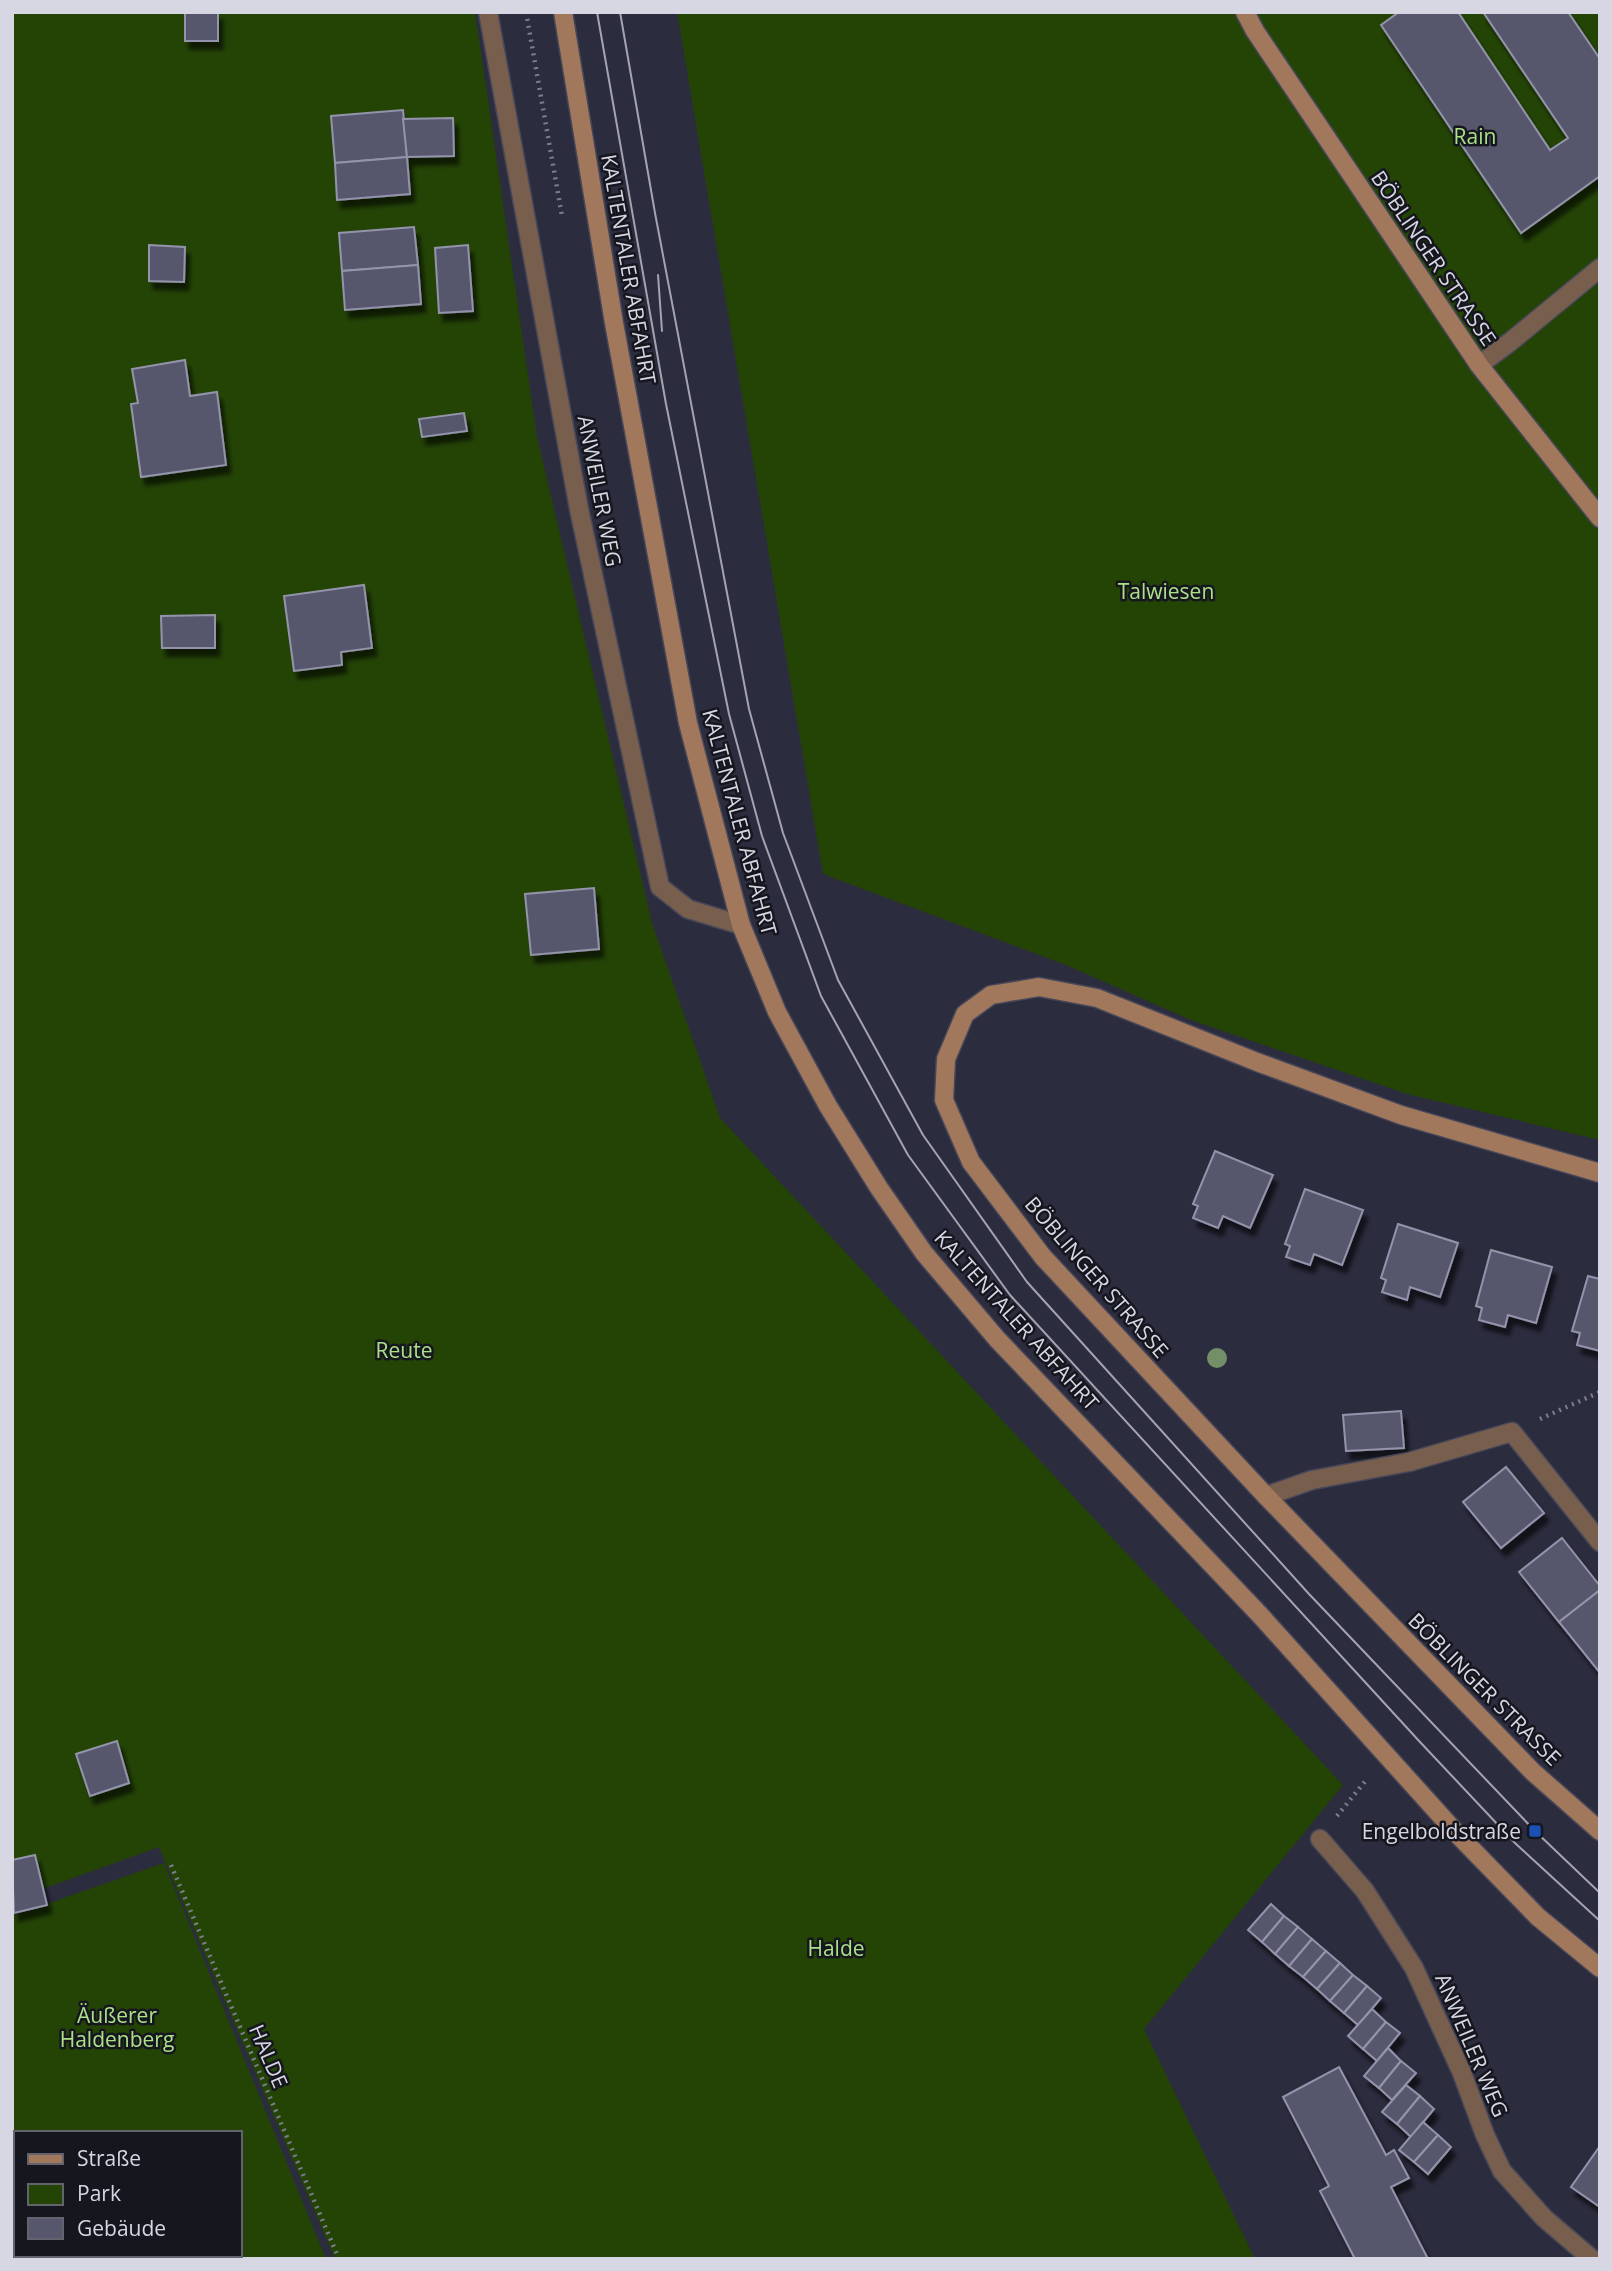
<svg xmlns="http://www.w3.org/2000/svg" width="1612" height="2271" viewBox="0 0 1612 2271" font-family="'Open Sans',sans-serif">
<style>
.green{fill:#244406;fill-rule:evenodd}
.building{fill:#56576d;stroke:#9394ab;stroke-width:2;filter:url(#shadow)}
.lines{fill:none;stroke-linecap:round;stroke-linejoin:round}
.service-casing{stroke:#474759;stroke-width:21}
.minor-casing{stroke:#474759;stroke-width:21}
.secondary-casing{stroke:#474759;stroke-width:21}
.path{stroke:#7b7c8c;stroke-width:4.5;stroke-dasharray:2 5;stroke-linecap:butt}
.service{stroke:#785e4d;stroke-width:18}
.minor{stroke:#785e4d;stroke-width:18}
.secondary{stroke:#a2785c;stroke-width:18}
.tram{stroke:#a3a3b1;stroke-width:2}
.tree{fill:#728f68}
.transit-dot{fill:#1a4fb4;stroke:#15161e;stroke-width:2.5}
.labels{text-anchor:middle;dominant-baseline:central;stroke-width:5;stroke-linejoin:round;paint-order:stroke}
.park-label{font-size:21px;fill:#abe089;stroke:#15161e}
.street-label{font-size:21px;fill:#d6d7e3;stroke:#15161e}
.poi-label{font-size:21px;fill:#d6d7e3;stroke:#15161e;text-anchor:end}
</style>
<defs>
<filter id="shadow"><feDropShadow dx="4.5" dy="8" stdDeviation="2" flood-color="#0009"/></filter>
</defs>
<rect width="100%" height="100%" fill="#2c2c3f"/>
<!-- green -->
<g class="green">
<path d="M12,12h463l62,425 115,486 68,195 623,667 -199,244 111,230h-920l-176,-412 -147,53z"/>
<path d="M677,12h923v1128l-193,-46 -216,-74 -125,-55 -243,-91z"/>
<path d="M164,1863l162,396h-314v-343zM16,2133h224v122h-224z"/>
</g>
<!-- building -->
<g class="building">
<rect x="185" y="12" width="33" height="29"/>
<path d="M1399,12h59l92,138 18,-12 -85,-126h85l32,47v117l-79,57 -140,-208z"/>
<path d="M403,110l4,47 -72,6 -4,-47z"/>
<path d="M453,118l1,38 -47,1 -4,-38z"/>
<path d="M407,157l3,37 -73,6 -2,-37z"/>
<path d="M414,227l4,38 -76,6 -3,-38z"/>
<path d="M149,245l36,2 -1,35 -35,-1z"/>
<path d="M468,245l5,66 -34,2 -4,-65z"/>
<path d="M418,265l3,39 -76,6 -3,-39z"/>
<path d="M185,360l5,36 27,-4 9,73 -85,12 -10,-73 7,-1 -6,-34z"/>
<path d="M464,413l3,18 -45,6 -3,-18z"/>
<path d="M364,585l8,63 -31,4 1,13 -48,6 -10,-75z"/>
<path d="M215,615v33h-53l-1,-32z"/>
<path d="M594,888l5,61 -68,6 -6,-61z"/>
<path d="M1215,1151l58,24 -23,53 -27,-12 -5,12 -25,-10 5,-12 -5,-2z"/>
<path d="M1305,1189l58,21 -21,55 -28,-11 -4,11 -24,-8 4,-11 -5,-2z"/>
<path d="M1398,1224l60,19 -18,54 -30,-10 -3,13 -25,-8 4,-12 -5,-2z"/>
<path d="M1491,1250l61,17 -16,56 -28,-8 -3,12 -26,-7 3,-12 -6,-2z"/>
<path d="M1588,1276l12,3v72l-23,-6 3,-12 -8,-2z"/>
<path d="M1401,1411l3,37 -58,3 -3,-36z"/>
<path d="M1506,1467l38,46 -43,35 -38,-46z"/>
<path d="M1562,1538l38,48v4l-41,32 -40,-50z"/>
<path d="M1600,1590v83l-41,-51z"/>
<path d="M117,1741l12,42 -39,13 -14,-42z"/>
<path d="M35,1855l12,50 -33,8 -2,-53z"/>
<path d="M1271,1904l13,12 -22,26 -14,-12z"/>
<path d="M1284,1916l14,11 -23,27 -13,-12z"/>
<path d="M1298,1927l14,12 -23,27 -14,-12z"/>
<path d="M1312,1939l14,12 -23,26 -14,-11z"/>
<path d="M1326,1951l14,12 -23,26 -14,-12z"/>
<path d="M1340,1963l13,12 -23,26 -13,-12z"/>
<path d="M1353,1975l14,11 -23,27 -14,-12z"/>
<path d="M1367,1986l14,12 -23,27 -14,-12z"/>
<path d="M1372,2009l14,13 -23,27 -15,-13z"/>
<path d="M1386,2022l14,11 -23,28 -14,-12z"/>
<path d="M1388,2048l13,13 -22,27 -15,-12z"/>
<path d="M1401,2061l15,12 -24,27 -13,-12z"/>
<path d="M1339,2067l47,88 8,-5 15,28 -18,9 37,72h-73l-35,-68 9,-5 -46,-89z"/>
<path d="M1406,2085l14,11 -23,28 -15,-12z"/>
<path d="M1420,2096l14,13 -23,28 -14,-13z"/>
<path d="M1423,2122l15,13 -24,27 -15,-12z"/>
<path d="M1438,2135l13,12 -23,27 -14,-12z"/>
<path d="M1600,2146v61l-29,-20z"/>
</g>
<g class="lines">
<defs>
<g id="service">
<path d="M488,12l91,497 81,378 28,22 53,16"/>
<path d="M1479,365l31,-23 90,-74"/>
<path d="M1266,1496l46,-16 97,-18 103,-30 88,110"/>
</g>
<path id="minor" d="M1320,1839l45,52 49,77 48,105 23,62 17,36 42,47 48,41"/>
<g id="secondary">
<path d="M563,12l51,311 74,400 53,202 36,87 51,94 51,82 45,65 73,86 263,276 200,222 78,80 62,51"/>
<path d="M1245,12l10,19 224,334 121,153"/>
<path d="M1600,1173l-199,-58 -144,-53 -160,-64 -58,-11 -48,8 -26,19 -19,45 -2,41 27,62 72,95 223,239 267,276 67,59"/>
</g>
</defs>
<!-- service casing -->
<use href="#service" class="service-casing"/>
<!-- minor casing -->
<use href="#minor" class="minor-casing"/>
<!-- secondary casing -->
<use href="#secondary" class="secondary-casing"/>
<!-- path -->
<g class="path">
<path d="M526,12l36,204"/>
<path d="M1540,1419l60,-27"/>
<path d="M1337,1816l30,-37"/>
<path d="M171,1865l168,394"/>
</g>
<!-- service -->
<use href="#service" class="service"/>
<!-- minor -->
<use href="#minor" class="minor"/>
<!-- secondary -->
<use href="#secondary" class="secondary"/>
<!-- tram -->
<g class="tram">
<path d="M597,12l69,392 63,310 33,122 59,160 87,159 102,140 410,447 96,102 84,77"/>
<path d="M620,12l35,201 94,496 34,124 55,147 85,155 104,147 282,312 226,237 65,62"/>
<path d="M658,275l4,56"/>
</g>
</g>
<!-- trees -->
<circle class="tree" cx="1217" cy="1358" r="10"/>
<!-- markers -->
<rect class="transit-dot" x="1528" y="1824" width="14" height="14" rx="3.5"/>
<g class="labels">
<!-- park labels -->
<g class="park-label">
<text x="1475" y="136">Rain</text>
<text x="1166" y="591">Talwiesen</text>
<text x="404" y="1350">Reute</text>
<text x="836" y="1948">Halde</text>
<text x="117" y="2015">Äußerer<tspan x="117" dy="24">Haldenberg</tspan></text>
</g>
<!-- street labels -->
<g class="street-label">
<text transform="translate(1434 258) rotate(56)">BÖBLINGER STRASSE</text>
<text transform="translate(629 269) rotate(80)">KALTENTALER ABFAHRT</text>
<text transform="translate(600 491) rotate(79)">ANWEILER WEG</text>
<text transform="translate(740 822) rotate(75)">KALTENTALER ABFAHRT</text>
<text transform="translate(1097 1277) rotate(49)">BÖBLINGER STRASSE</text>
<text transform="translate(1017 1320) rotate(48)">KALTENTALER ABFAHRT</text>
<text transform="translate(1485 1689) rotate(45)">BÖBLINGER STRASSE</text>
<text transform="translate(1472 2045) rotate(67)">ANWEILER WEG</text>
<text transform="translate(269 2056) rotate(67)">HALDE</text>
</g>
<!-- poi labels -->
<g class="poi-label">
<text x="1521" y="1831">Engelboldstraße</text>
</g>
</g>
<!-- border -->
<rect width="1612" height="2271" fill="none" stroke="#d6d7e3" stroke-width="28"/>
<!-- legend -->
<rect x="14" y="2131" width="228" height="126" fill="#15161e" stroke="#62636d" stroke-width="2"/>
<rect x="28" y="2154" width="35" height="10" fill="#a2785c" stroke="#62636d" stroke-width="2"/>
<text x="77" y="2166" font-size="21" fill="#d6d7e3">Straße</text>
<rect x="28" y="2184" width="35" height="21" fill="#244406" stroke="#62636d" stroke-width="2"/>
<text x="77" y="2201" font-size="21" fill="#d6d7e3">Park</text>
<rect x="28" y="2218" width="35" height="21" fill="#56576d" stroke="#62636d" stroke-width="2"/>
<text x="77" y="2236" font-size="21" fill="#d6d7e3">Gebäude</text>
</svg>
